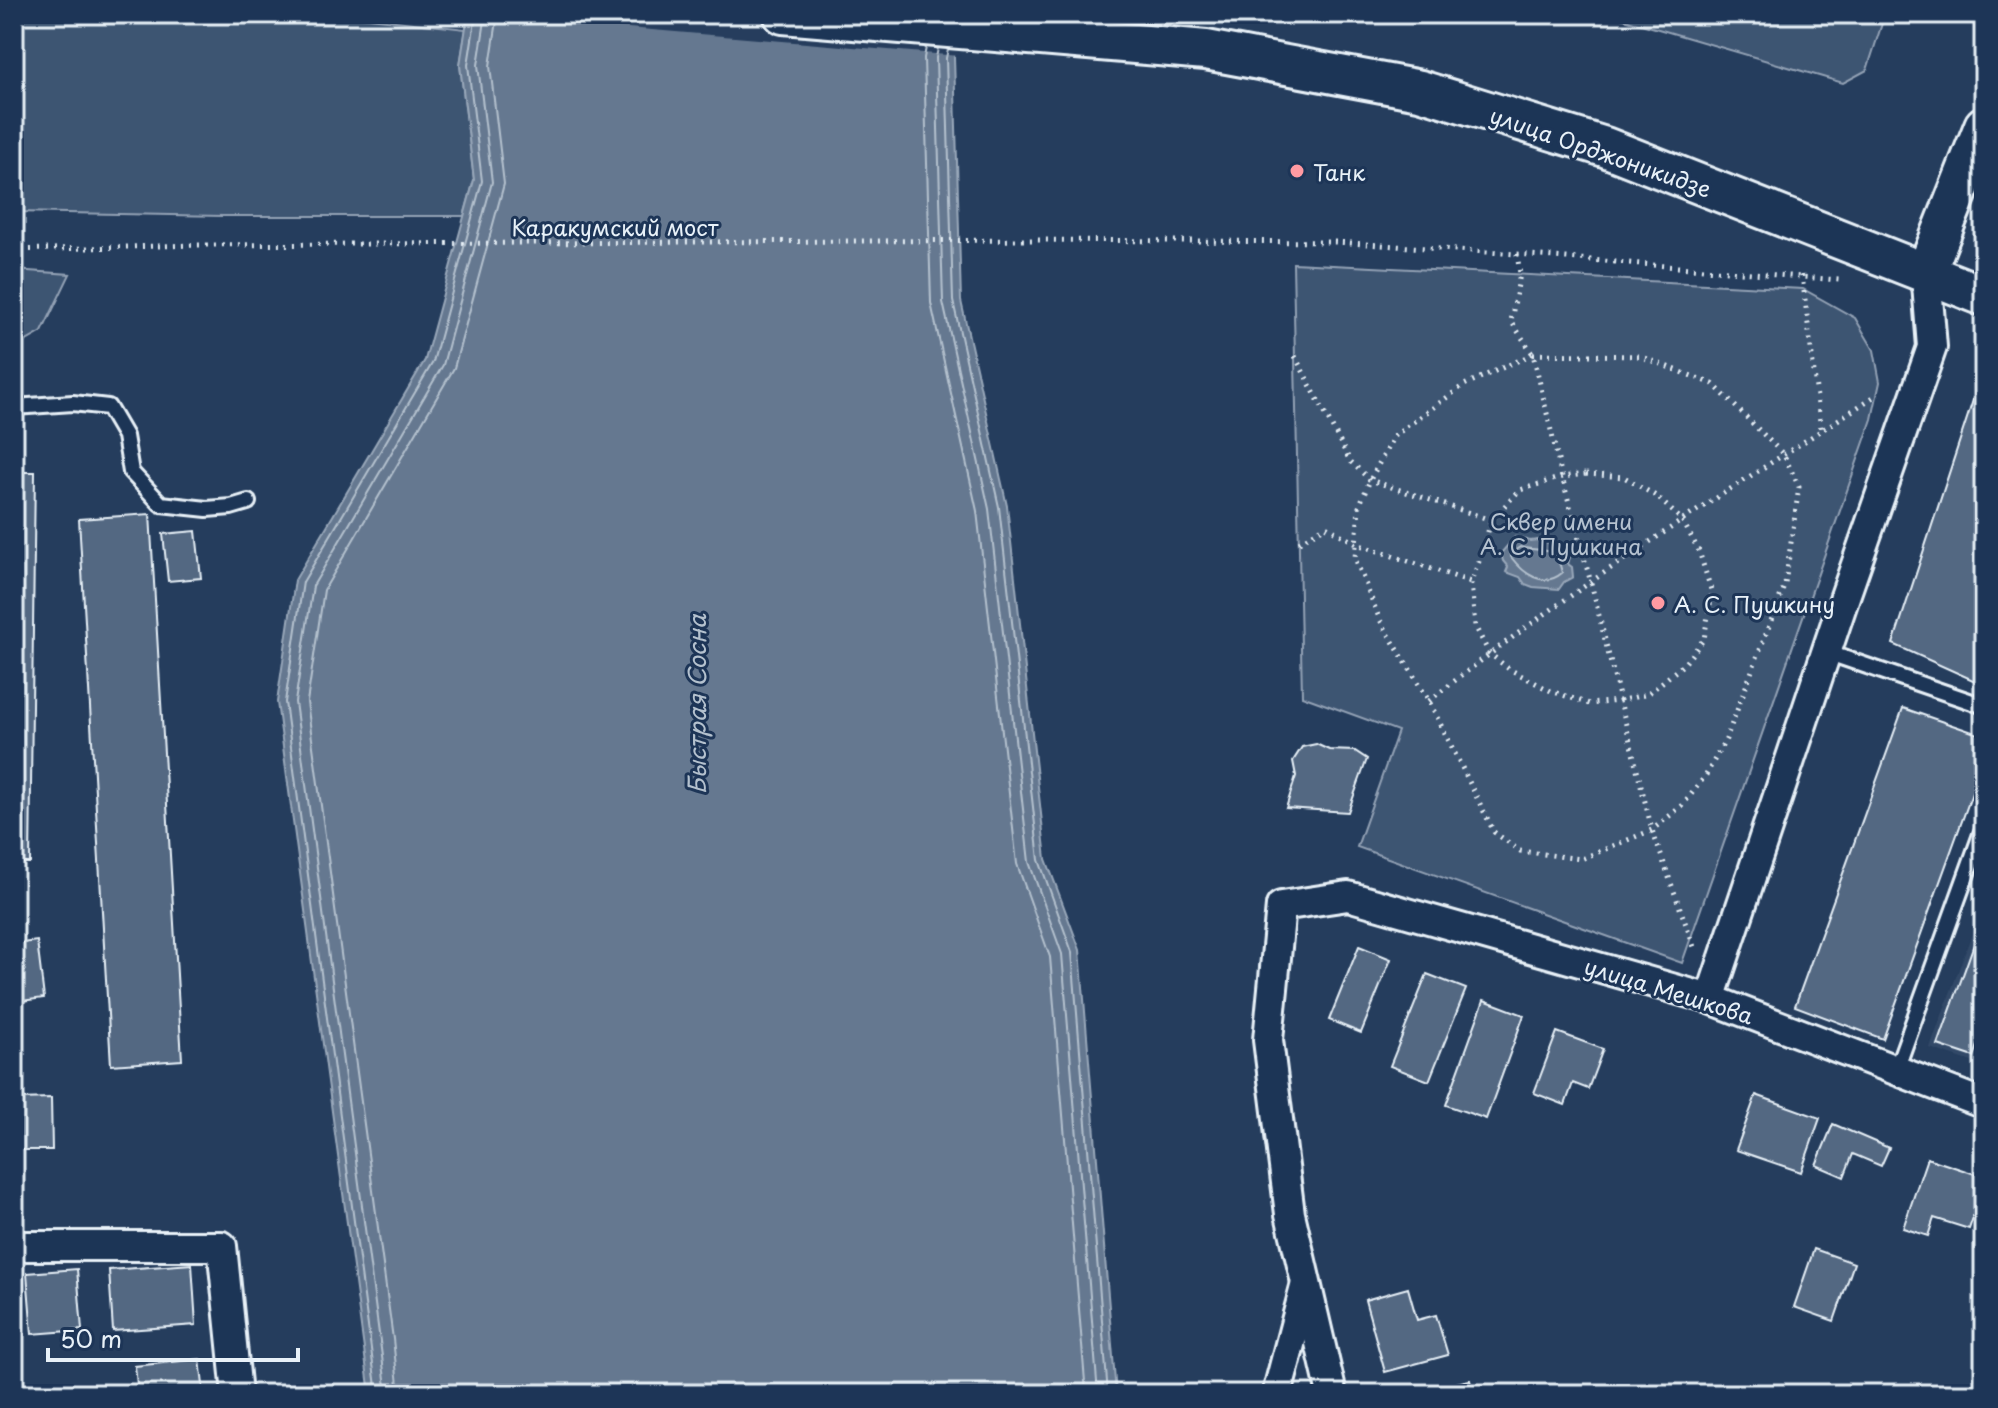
<svg xmlns="http://www.w3.org/2000/svg" width="1998" height="1408" viewBox="0 0 1998 1408" font-family="'Playpen Sans',sans-serif">
<style>
.built{fill:#334a68}
.green{fill:#3e5472;stroke:#93a2b5;stroke-width:2}
.water{fill:#657890;stroke:#99a8ba;stroke-width:2}
.pier{fill:#253d5d}
.lines{fill:none;stroke-linecap:round;stroke-linejoin:round}
.shore{stroke:#b4c1ce;stroke-width:2}
.building{fill:#536782;stroke:#e8f1f8;stroke-width:2}
.lane-casing{stroke:#e8f1f8;stroke-width:20}
.street-casing{stroke:#e8f1f8;stroke-width:34}
.secondary-casing{stroke:#e8f1f8;stroke-width:44}
.path{stroke:#e8f1f8;stroke-width:5;stroke-dasharray:2 6;stroke-linecap:butt}
.lane{stroke:#1d3557;stroke-width:14}
.street{stroke:#1d3557;stroke-width:28}
.secondary{stroke:#1d3557;stroke-width:38}
.poi-dot{fill:#ff9aa2;stroke:#1d3557;stroke-width:3}
.labels{text-anchor:middle;dominant-baseline:central;stroke-width:6;stroke-linejoin:round;paint-order:stroke}
.street-label{font-size:22px;fill:#e8f1f8;stroke:#1d3557}
.poi-label{font-size:22px;fill:#e8f1f8;stroke:#1d3557;text-anchor:start}
.park-label{font-size:22px;fill:#b5c2d0;stroke:#1d3557}
.water-label{font-size:24px;font-style:italic;fill:#b4c1ce;stroke:#1d3557}
</style>
<rect width="100%" height="100%" fill="#253d5d"/>
<filter id="ink" filterUnits="userSpaceOnUse"><feTurbulence type="fractalNoise" baseFrequency=".0125" numOctaves="2"/><feDisplacementMap in="SourceGraphic" scale="16" xChannelSelector="R" yChannelSelector="G"/><feConvolveMatrix kernelMatrix="1 2 1 2 8 2 1 2 1" color-interpolation-filters="sRGB"/></filter>
<g filter="url(#ink)">
<!-- built -->
<path class="built" d="M1984,901v165l-54,-18z"/>
<!-- green -->
<g class="green">
<path d="M14,14h320l132,15 -6,36 14,115 -10,36h-241l-209,-4c0,-24 -1,-47 0,-71 2,-41 7,-86 0,-127z"/>
<path d="M1607,14h278l-18,56 -24,13z"/>
<path d="M1293,263l510,26 52,29 19,32 6,32 -8,37 -190,544 -325,-116 41,-116 -96,-35z"/>
<path d="M14,270l56,4 -28,58 -28,16z"/>
</g>
<!-- water -->
<g class="water">
<path d="M468,14h493l-7,43 7,244 46,205 39,353 34,91 36,444h-746l-93,-692 18,-122 130,-220 49,-180 -14,-115z"/>
<path d="M1515,537l15,4 8,-1 15,4 9,8 8,5 -2,7 4,3 1,10 -9,5 -5,7 -26,-2 -8,-3 -5,-7 -14,-5 2,-5 -5,-6 -2,-8z"/>
</g>
<!-- pier -->
<path class="pier" d="M464,14h501l-6,42z"/>
<g class="lines">
<!-- shore -->
<g class="shore">
<path d="M926,47l-2,11 7,245 46,208 40,353 33,93 36,437"/>
<path d="M938,48l-2,10 7,244 46,207 40,353 33,92 36,440"/>
<path d="M948,49l-2,9 7,243 46,206 40,353 33,92 36,442"/>
<path d="M1520,547c23,6 36,-4 42,26 -19,16 -39,0 -51,-16v-4z"/>
<path d="M377,1394l-92,-692 18,-120 130,-220 49,-181 -14,-116 8,-51"/>
<path d="M387,1394l-92,-692 18,-116 130,-221 49,-183 -14,-117 8,-51"/>
<path d="M399,1394l-6,-55 -86,-637 17,-112 130,-222 50,-184 -14,-118 8,-52"/>
</g>
</g>
<!-- building -->
<g class="building">
<path d="M1984,384v301l-91,-41 85,-259z"/>
<path d="M14,472h21l-5,391h-16z"/>
<path d="M150,514l32,546 -71,5 -32,-546z"/>
<path d="M196,531l5,47 -33,3 -5,-47z"/>
<path d="M1903,708l81,28v24l-101,279 -88,-33z"/>
<path d="M1316,744l13,6 26,1 12,8 -19,53 -62,-4 10,-32 -3,-15 9,-14z"/>
<path d="M1984,916v112l-10,29 -36,-12z"/>
<path d="M37,941l7,57 -30,4v-58z"/>
<path d="M1359,946l32,13 -30,74 -32,-13z"/>
<path d="M1427,974l39,15 -37,92 -39,-15z"/>
<path d="M1484,1000l40,15 -38,104 -40,-14z"/>
<path d="M1557,1032l46,17 -15,40 -15,-6 -8,22 -31,-12z"/>
<path d="M1756,1095l64,23 -19,54 -65,-22z"/>
<path d="M51,1098l1,52h-32l-1,-51z"/>
<path d="M1833,1124l56,24 -8,18 -28,-12 -9,23 -28,-12z"/>
<path d="M1927,1158l57,19v9l-15,43 -35,-11 -6,18 -25,-8z"/>
<path d="M1814,1249l40,14 -20,58 -40,-14z"/>
<path d="M192,1264l4,61 -83,6 -4,-61z"/>
<path d="M77,1269l5,61 -50,4 -5,-61z"/>
<path d="M1408,1288l9,32 19,-5 12,40 -63,17 -20,-72z"/>
<path d="M200,1359l4,35h-66l-3,-28z"/>
<path d="M1470,1380l3,14h-39l-1,-6z"/>
</g>
<g class="lines">
<defs>
<g id="lane">
<path d="M14,407l59,-4 35,4 17,29 6,36 30,32 46,5 24,-2 17,-5"/>
<path d="M1826,652l158,54"/>
<path d="M1896,1070l88,-244"/>
</g>
<g id="street">
<path d="M1710,999l132,-394 90,-258 -6,-75"/>
<path d="M14,1246h208l15,148"/>
<path d="M1277,1394l28,-107"/>
<path d="M1332,1394l-42,-180 -22,-174 13,-134 67,-10 362,103 274,105"/>
</g>
<g id="secondary">
<path d="M783,14l423,36 214,40 185,57 379,149"/>
<path d="M1926,272l58,-146"/>
</g>
</defs>
<!-- lane casing -->
<use href="#lane" class="lane-casing"/>
<!-- street casing -->
<use href="#street" class="street-casing"/>
<!-- secondary casing -->
<use href="#secondary" class="secondary-casing"/>
<!-- path -->
<g class="path">
<path d="M14,250l183,-5 836,-5 302,2 182,12 322,26"/>
<path d="M1517,254l3,20 -9,47 22,33 29,123 29,106 61,247 42,117"/>
<path d="M1802,275l19,155"/>
<path d="M1533,354l106,2 74,28 71,71 15,32 -14,97 -59,155 -20,36 -23,30 -31,25 -71,29 -61,-8 -26,-19 -65,-131 -49,-81 -25,-62 4,-51 11,-27 24,-44 70,-51z"/>
<path d="M1295,356l55,105 20,19 121,40"/>
<path d="M1586,474l38,3 32,19 26,24 17,31 13,42 -8,46 -20,25 -36,30 -29,7 -30,3 -38,-13 -42,-22 -20,-16 -14,-27 -4,-44 12,-31 8,-31 29,-30 42,-13z"/>
<path d="M1299,542l27,-16 31,18 114,38"/>
<path d="M1429,701c142,-113 297,-209 449,-307"/>
</g>
<!-- lane -->
<use href="#lane" class="lane"/>
<!-- street -->
<use href="#street" class="street"/>
<!-- secondary -->
<use href="#secondary" class="secondary"/>
</g>
</g>
<!-- markers -->
<g class="poi-dot">
<circle cx="1297" cy="171" r="8"/>
<circle cx="1658" cy="603" r="8"/>
</g>
<g class="labels">
<!-- street labels -->
<g class="street-label">
<text transform="translate(1601 151) rotate(19)">улица Орджоникидзе</text>
<text x="615" y="226">Каракумский мост</text>
<text transform="translate(1669 990) rotate(17)">улица Мешкова</text>
</g>
<!-- poi labels -->
<g class="poi-label">
<text x="1313" y="171">Танк</text>
<text x="1674" y="603">А. С. Пушкину</text>
</g>
<!-- park labels -->
<g class="park-label">
<text x="1561" y="520">Сквер имени<tspan x="1561" dy="25">А. С. Пушкина</tspan></text>
</g>
<!-- water labels -->
<g class="water-label">
<text transform="translate(696 704) rotate(-90)">Быстрая Сосна</text>
</g>
</g>
<!-- margin -->
<rect width="1998" height="1408" fill="none" stroke="#1d3557" stroke-width="48"/>
<rect x="24" y="24" width="1950" height="1360" fill="none" stroke="#e8f1f8" stroke-width="3" filter="url(#ink)"/>
<!-- scale -->
<path d="M48 1348v12h250v-12" fill="none" stroke="#e8f1f8" stroke-width="4"/>
<text x="60" y="1348" font-size="24" fill="#e8f1f8" stroke="#1d3557" stroke-width="6" paint-order="stroke">50 m</text>
</svg>
